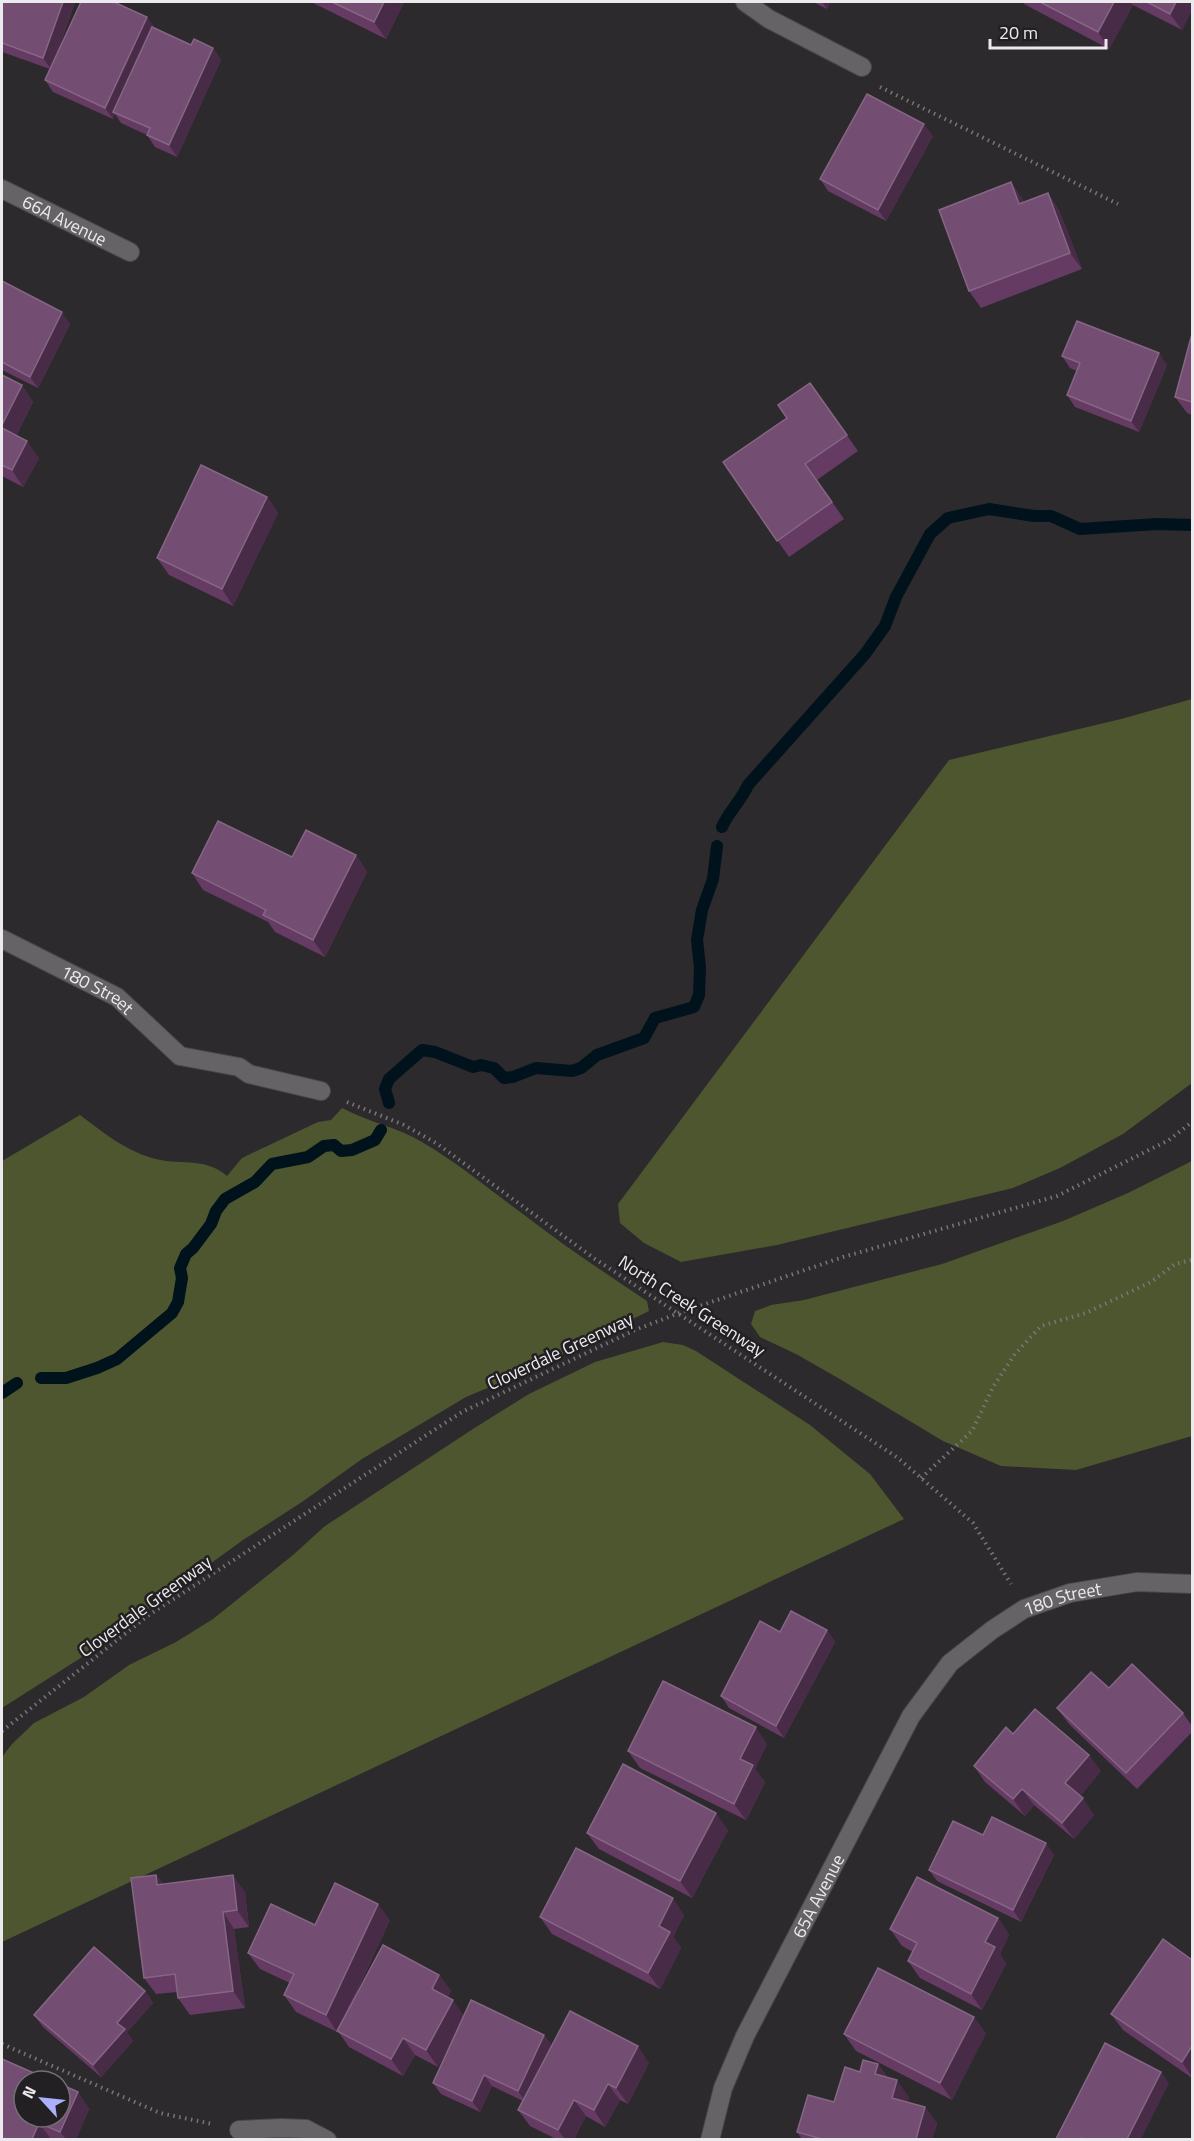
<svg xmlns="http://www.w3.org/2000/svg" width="1194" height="2141" viewBox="0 0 1194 2141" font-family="'Titillium Web',sans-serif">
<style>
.green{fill:#4d562e}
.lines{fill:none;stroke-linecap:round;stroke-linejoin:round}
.stream{stroke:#00121b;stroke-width:12}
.lane-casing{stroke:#494649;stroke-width:20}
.street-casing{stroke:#494649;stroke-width:20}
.path{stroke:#787679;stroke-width:4;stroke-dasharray:1.5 4.5;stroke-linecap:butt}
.lane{stroke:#666366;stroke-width:18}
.street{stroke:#666366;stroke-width:18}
.wall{fill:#653a63}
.shaded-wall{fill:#482c47}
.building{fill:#744d72;stroke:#866685;stroke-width:1.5}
.labels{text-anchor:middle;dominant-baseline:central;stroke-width:5;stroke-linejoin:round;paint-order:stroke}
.street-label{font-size:18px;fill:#eceaec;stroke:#232023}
</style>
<rect width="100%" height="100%" fill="#2c2a2d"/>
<!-- green -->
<g class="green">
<path d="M1192,699v384l-69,51 -63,34 -47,20 -236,57 -96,17 -37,-19 -24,-20 -2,-19 331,-444 172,-41z"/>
<path d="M342,1108c26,14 55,19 80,34 36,21 68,48 101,72 40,31 82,59 124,87l2,10 -121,60 -62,26 -104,62 -60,43 -59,38 -164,119 -77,49v-547l78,-46c23,17 44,35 72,43 26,8 52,-2 75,18l15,-18 76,-36 13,-2z"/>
<path d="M1192,1161v275l-116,34 -75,-4 -58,-25 -105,-63 -42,-24 -36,-17 -9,-13 4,-13 16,-6 33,-5 138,-36 121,-43 65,-28z"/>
<path d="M663,1342l20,3 13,6 114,74 60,49 34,45 -902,423v-185l10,-13 22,-21 50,-26 45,-32 47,-23 37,-23 80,-64 32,-29 151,-99 53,-33 66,-32z"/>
</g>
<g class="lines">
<!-- stream -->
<g class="stream">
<path d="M722,827c7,-16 19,-26 26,-42l117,-131 20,-28 11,-29 34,-63 18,-16 41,-9 45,7h17l29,13 77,-5 35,1"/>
<path d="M389,1103l-4,-14 4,-10 33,-29 13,2 38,15 8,-2 13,3 10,10 9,-1 23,-9 36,3 9,-3 16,-13 47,-17 11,-20 39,-11 5,-12 1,-28 -3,-27 5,-30 11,-31 4,-33"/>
<path d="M41,1378h25l31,-10 20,-9 55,-46 6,-11 4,-24 -2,-10 6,-14 7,-6 18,-24 5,-13 9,-12 30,-17 17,-18 36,-7 16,-11 10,-1 7,6 11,-1 23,-10 6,-10"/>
<path d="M2,1393l15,-10"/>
</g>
<defs>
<path id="lane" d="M180,1056l59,11 10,7 72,17"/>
<g id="street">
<path d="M745,2l24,17 93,48"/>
<path id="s1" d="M2,189l128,63"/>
<path id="s2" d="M2,939l115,58 63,59"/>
<path d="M239,2130l43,-2 24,1 21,11"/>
<path id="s3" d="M710,2140l13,-52 22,-52 166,-320 39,-53 42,-33 32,-21 46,-16 67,-11 55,2"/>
</g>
</defs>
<!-- lane casing -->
<use href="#lane" class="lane-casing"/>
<!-- street casing -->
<use href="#street" class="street-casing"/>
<!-- path -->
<g class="path">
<path d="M880,87l238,117"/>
<path d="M347,1102l57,23 32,18 159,116 303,199 75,65 38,61"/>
<path d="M921,1478l51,-47 21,-44 22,-33 26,-28 45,-13 65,-31 24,-18 17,-4"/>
<path d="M2,1731l147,-116 313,-203 173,-82 44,-17 164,-56 214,-61 112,-56 23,-18"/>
<path d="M2,2044l158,69 52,11"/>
</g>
<!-- lane -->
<use href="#lane" class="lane"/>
<!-- street -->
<use href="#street" class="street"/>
</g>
<!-- wall -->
<g class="wall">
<path d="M2,2h73l-21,60 101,-34 36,17 22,3 8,12 -44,97 -22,-10 -8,-12 -26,-12 -6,-9 -2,5 -60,-27 -8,-12 5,-11 -48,-17z"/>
<path d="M311,2h93l-18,37z"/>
<path d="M813,2h17l-3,7z"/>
<path d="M1023,2h169v7l-10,21 -49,-25 -24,44 -85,-45z"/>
<path d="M933,136l-47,85 -58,-30 -8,-12z"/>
<path d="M1011,182l13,20 24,-9 11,17 23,59 -101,39 -12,-17z"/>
<path d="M2,281l68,43 -32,64 -36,-18z"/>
<path d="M1192,334v81l-5,-2 -12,-16z"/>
<path d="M1062,356l105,9 -28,67 -64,-25 -8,-12 10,-24 -7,-3z"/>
<path d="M2,375l20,10 11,17 -17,34 23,22 -16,29 -21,-11z"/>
<path d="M810,383l48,68 -41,29 27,39 -55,38 -66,-95 64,-44z"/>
<path d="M267,497l11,16 -45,93 -64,-31 -12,-17z"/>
<path d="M356,855l11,17 -42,85 -50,-25 -7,-10 -65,-32 -11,-17 100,-16z"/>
<path d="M827,1630l8,12 -51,96 -55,-30 -8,-12z"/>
<path d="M1109,1688l74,25 9,13v6l-55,57 -68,-65 -12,-16z"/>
<path d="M1013,1734l88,37 -21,25 14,19 -20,24 -40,-34 -9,11 -40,-34 -11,-16z"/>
<path d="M767,1744l-12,25 10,13 -19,38 -106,-52 -12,-17z"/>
<path d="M728,1830l-36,68 -93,-49 -12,-16z"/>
<path d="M1054,1855l-33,67 -84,-41 -8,-11z"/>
<path d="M156,1875l7,9 82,8 4,35 -15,2 11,79 -55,7 -12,-17 -1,-6 -21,2 -12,-16z"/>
<path d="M684,1915l-11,22 8,11 -21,41 -108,-55 -12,-17z"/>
<path d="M998,1918l11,17 -9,19 6,10 -24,46 -62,-32 -12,-17 5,-9 -11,-6 -12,-17z"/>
<path d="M390,1920l-46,99 95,-44 12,16 -3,6 16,19 80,19 8,11 97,17 -21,41 -8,-4 -15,27 -19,-11 -12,23h-18l-26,-13 -12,-16 5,-9 -31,-15 -12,26 -39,-18 -8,-11 29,-62 -24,46 -23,-12 -12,21 -54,-29 -11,-16 -1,1 -41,-20 -12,-17 6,-12 -30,-14 -12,-16 67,-28z"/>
<path d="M1192,1960v118l-69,-48 -12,-16z"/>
<path d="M145,1991l8,12 -26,29 6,9 -32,36 -58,-50 -9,-12z"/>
<path d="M986,2033l-34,67 -96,-49 -12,-17z"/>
<path d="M878,2064l9,13 22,20 -2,5 18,5 12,17 -5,15h-130l-5,-7 37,-30 26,-30z"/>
<path d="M78,2092l11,17 -13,30h-74z"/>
</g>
<!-- shaded-wall -->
<g class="shaded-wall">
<path d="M63,2h12l-24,67 -8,-11z"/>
<path d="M384,2h20l-18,37 -12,-17z"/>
<path d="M822,2h8l-3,7z"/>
<path d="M1114,2h16l3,3 -24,44 -11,-17z"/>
<path d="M1176,2h16v7l-10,21 -12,-16z"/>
<path d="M147,17l8,11 -42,84 2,2 -2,5 -8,-11z"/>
<path d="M213,48l8,12 -44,97 -8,-12z"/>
<path d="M924,124l9,12 -47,85 -8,-11z"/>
<path d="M1011,182l11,17 9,21 -12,-16z"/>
<path d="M1048,193l11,17 23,59 -12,-16z"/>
<path d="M62,312l8,12 -32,64 -8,-11z"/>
<path d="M1159,353l8,12 -28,67 -8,-11z"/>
<path d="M22,385l11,17 -21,42 -10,-15v-4z"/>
<path d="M27,441l12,17 -16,29 -11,-17z"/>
<path d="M267,497l11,16 -45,93 -11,-17z"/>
<path d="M356,855l11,17 -42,85 -12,-17z"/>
<path d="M827,1630l8,12 -51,96 -8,-12z"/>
<path d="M756,1727l11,17 -12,25 10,13 -19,38 -12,-16 6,-45z"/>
<path d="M1089,1755l12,16 -24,29 -12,-17z"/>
<path d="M1022,1789l12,16 -9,11 -12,-17z"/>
<path d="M1083,1798l11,17 -20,24 -12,-16z"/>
<path d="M716,1813l12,17 -36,68 -12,-17z"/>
<path d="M1046,1843l8,12 -33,67 -8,-12z"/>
<path d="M156,1875l12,16 -11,-6z"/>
<path d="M233,1875l12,17 4,35 -12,-17z"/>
<path d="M673,1898l11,17 -11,22 8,11 -21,41 -12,-16 11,-47z"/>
<path d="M378,1904l12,16 -53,112 -11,-17z"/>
<path d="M223,1912l11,17 11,79 -12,-17z"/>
<path d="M998,1918l11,17 -9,19 6,10 -24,46 -11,-16 14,-52z"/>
<path d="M439,1975l12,16 -7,14 -12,-16z"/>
<path d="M145,1991l8,12 -26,29 6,9 -32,36 -8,-12 24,-42z"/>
<path d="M453,2000l11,16 -26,51 -12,-17z"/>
<path d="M974,2017l12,16 -34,67 -12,-17z"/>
<path d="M544,2035l8,11 -26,56 -8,-11z"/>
<path d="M403,2038l12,17 -12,21 -12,-17z"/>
<path d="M638,2046l11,17 -21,41 -12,-16z"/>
<path d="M1192,2046v31l-10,-15z"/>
<path d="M878,2064l11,17 -14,-7z"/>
<path d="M1161,2072l8,11 -28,56h-14z"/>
<path d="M484,2075l8,11 -12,26 -8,-11z"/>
<path d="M897,2080l12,17 -5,17 -12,-16z"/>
<path d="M608,2084l12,16 -15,27 -11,-17z"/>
<path d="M78,2092l11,17 -13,30h-10l-6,-7z"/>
<path d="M574,2100l12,16 -12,23h-9l-7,-9z"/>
<path d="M925,2107l12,17 -5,15h-16z"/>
<path d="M39,2123l12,16h-19z"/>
</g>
<!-- building -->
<g class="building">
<path d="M2,2h61l-20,56 -41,-15z"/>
<path d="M81,2h33l33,15 -42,91 -60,-28z"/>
<path d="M332,2h52l-10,20z"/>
<path d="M1040,2h74l-16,30z"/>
<path d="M1147,2h29l-6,12z"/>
<path d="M152,27l39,18 3,-6 19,9 -44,97 -22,-10 3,-7 -37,-16z"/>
<path d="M867,94l57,30 -46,86 -58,-31z"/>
<path d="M1011,182l8,22 29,-11 22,60 -101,38 -30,-81z"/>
<path d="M2,281l60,31 -32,65 -28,-15z"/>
<path d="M1077,321l82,32 -28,68 -64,-26 13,-32 -18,-7z"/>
<path d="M1192,334v68l-17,-5z"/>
<path d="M2,375l20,10 -20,40z"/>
<path d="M810,383l37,52 -42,29 27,38 -55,39 -54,-79 64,-44 -9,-13z"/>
<path d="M2,428l25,13 -15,29 -10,-5z"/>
<path d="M201,465l66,32 -45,92 -65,-31z"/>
<path d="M218,821l74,36 14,-27 50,25 -43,85 -50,-25 3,-5 -74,-37z"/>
<path d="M791,1611l36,19 -51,96 -55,-30 39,-75 20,11z"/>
<path d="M1132,1664l51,49 -57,60 -69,-65 34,-36 18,16z"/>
<path d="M663,1681l93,46 -16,32 13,6 -19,39 -106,-53z"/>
<path d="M1035,1709l54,46 -24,28 18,15 -21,25 -40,-34 -9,10 -39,-33 32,-39 7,7z"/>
<path d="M623,1764l93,49 -36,68 -93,-48z"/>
<path d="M992,1817l54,26 -33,67 -84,-40 24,-49 30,14z"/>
<path d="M576,1848l97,50 -14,28 11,6 -22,41 -108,-56z"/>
<path d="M156,1875l1,10 76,-10 4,35 -14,2 10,79 -55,7 -3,-24 -31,4 -13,-100z"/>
<path d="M917,1877l81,41 -13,24 10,5 -24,47 -63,-33 9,-18 -27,-14z"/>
<path d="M335,1883l43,21 -52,111 -42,-20 10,-21 -46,-21 23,-49 44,21z"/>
<path d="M1163,1939l29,21v86l-10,16 -71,-48z"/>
<path d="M383,1945l56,30 -7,14 21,11 -27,50 -23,-12 -12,21 -54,-28z"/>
<path d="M94,1947l51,44 -28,32 8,6 -32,36 -59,-50z"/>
<path d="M878,1968l96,49 -34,66 -96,-49z"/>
<path d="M471,2000l73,35 -26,56 -34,-16 -12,26 -39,-18z"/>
<path d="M570,2011l68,35 -22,42 -8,-4 -14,26 -20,-10 -16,30 -40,-20z"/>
<path d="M1105,2043l56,29 -34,67h-41l-4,-1 -1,1h-25z"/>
<path d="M2,2059l50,22h-28v36h36v-33l18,8 -18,40 -21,-9 -7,16h-30z"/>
<path d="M863,2060l15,4 -3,10 22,6 -5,18 33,9 -9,32h-94l-25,-7 11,-37 26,7 11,-35 15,5z"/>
</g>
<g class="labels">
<!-- street labels -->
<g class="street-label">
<text stroke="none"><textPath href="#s1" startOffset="70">66A Avenue</textPath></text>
<text stroke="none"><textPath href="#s2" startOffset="108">180 Street</textPath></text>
<text transform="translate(692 1306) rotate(33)">North Creek Greenway</text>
<text transform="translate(560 1351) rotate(-25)">Cloverdale Greenway</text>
<text stroke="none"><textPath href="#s3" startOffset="668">180 Street</textPath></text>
<text transform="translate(145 1606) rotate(-36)">Cloverdale Greenway</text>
<text stroke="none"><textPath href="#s3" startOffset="268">65A Avenue</textPath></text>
</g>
</g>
<!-- border -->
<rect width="1194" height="2141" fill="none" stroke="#eceaec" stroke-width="6"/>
<!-- north arrow -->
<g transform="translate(42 2099) rotate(297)"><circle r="28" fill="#232023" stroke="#737173" stroke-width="1.5"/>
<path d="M0-4.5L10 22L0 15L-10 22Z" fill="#aab0fb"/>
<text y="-9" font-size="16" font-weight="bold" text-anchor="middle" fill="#eceaec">N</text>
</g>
<!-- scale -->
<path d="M990 39v9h116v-9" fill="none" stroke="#eceaec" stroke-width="3"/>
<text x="999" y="39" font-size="18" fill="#eceaec" stroke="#232023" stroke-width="4.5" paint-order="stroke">20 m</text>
</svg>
